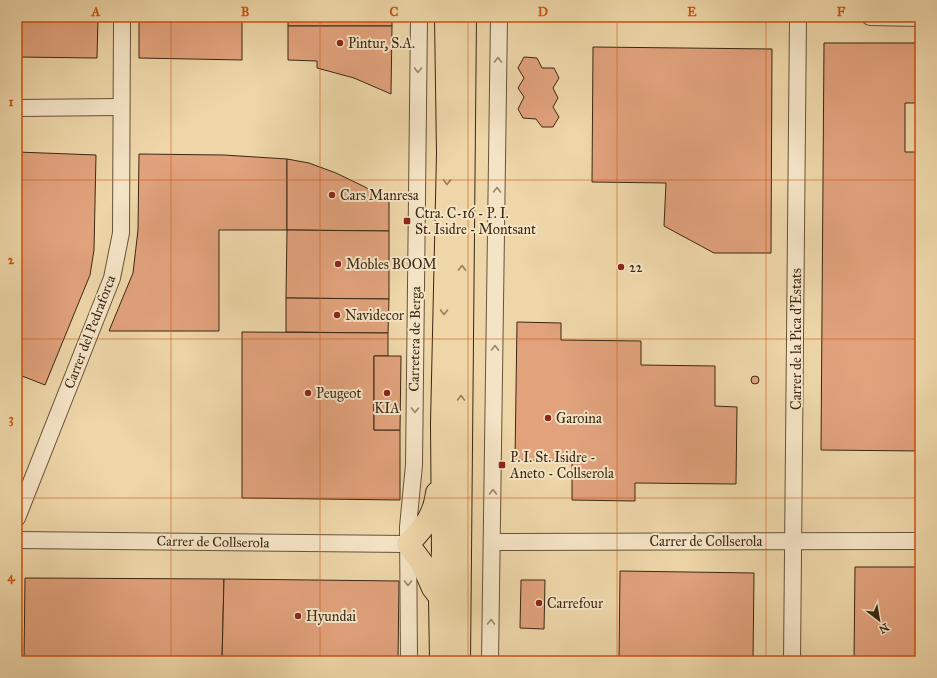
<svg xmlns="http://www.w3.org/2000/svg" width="937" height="678" viewBox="0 0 937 678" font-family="'IM FELL Great Primer',serif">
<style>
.building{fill:#e1a27c;stroke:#3b2712}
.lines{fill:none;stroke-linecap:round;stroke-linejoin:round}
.street-casing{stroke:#685338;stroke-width:18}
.primary-casing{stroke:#3b2712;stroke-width:24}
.street{stroke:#f4e4c6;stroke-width:16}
.primary{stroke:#eed6a8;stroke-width:22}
.oneway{stroke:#98866c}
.oneway2{stroke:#947e5d}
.grid{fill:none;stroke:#ce520d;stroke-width:1;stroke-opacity:0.55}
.poi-dot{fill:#8f2418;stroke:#f4e4c6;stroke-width:1.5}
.labels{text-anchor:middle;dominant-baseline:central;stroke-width:4;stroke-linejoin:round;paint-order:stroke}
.poi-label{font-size:14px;fill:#3b2712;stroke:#f4e4c6;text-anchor:start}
.street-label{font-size:14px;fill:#3b2712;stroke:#f4e4c6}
.neatline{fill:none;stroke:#ce520d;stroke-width:1.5}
.grid-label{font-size:13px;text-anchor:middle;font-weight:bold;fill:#ce520d}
</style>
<rect width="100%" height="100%" fill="#eed6a8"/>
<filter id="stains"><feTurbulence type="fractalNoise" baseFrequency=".005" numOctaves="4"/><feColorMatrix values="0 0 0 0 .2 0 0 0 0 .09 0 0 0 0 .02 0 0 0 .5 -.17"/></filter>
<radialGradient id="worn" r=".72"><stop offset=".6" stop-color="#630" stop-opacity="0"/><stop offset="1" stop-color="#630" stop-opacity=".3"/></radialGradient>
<!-- building -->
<g class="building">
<path d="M17,17h81l-1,41 -80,-1z"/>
<path d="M139,17h103v43l-103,-2z"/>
<rect x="288" y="17" width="104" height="9"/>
<path d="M288,26h104l-1,68 -37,-16 -37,-10v-7l-29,-1z"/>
<path d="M824,43h96v60h-15v49h15v299l-99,-1z"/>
<path d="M593,47l179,2 -1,204h-57l-50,-27 2,-43 -74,-1z"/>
<path d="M524,57l13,1 5,10h12l5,10 -6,10 5,10 -5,9 6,10 -6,10h-11l-6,-8 -13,-1 -5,-9 6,-12 -6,-9 6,-10 -6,-10z"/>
<path d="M17,152l79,3 -2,95 -4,25 -45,110 -28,-11z"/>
<path d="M139,154l85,1 63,4v71h-68v101h-110l24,-58 5,-43z"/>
<path d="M287,159l22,4 27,10 29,14 24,15v29l-102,-1z"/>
<path d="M287,230l102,1v68l-103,-1z"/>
<path d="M286,298l103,1 -1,34 -102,-1z"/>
<path d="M517,322l44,1v17l80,1v24l74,1v40l22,1 -1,77 -101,-1v18l-63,-1v-39l-57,-1z"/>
<path d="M242,332l146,1v23h-14v74h26v70l-158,-2z"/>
<path d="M374,356h27l-1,74h-26z"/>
<circle cx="755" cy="380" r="4"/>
<path d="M855,567h65v94h-66z"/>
<path d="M620,571l134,2 -1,88h-134z"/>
<path d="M25,578l199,1 -2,82h-198z"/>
<path d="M224,579l175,2 -1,80h-176z"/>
<path d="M521,580h24l-1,49 -24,-1z"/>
</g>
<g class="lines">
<defs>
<g id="street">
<path d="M870,17l50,1"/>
<path d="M17,108l104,-1"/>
<path d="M17,518l95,-240 9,-45 1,-216"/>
<path d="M17,540l391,4"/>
<path d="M492,542l428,-1"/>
<path d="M409,661l-1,-134 6,-62 5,-448"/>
<path d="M490,661l9,-644"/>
<path d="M792,661l6,-644"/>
</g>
<g id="primary">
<path d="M437,493c-3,24 -13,34 -29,51l14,19 11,25 7,9"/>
<path d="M441,661l-1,-64 3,-46 -1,-127 6,-270 -2,-137"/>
<path d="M459,661l6,-644"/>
</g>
</defs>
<!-- street casing -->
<use href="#street" class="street-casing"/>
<!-- primary casing -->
<use href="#primary" class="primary-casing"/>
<!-- street -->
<use href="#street" class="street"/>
<!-- primary -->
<use href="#primary" class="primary"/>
</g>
<!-- one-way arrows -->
<defs><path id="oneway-chevron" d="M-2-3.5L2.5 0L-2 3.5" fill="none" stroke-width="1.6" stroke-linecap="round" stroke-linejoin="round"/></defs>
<g class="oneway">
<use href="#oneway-chevron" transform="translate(498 60) rotate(-89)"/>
<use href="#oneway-chevron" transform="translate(418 70) rotate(91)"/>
<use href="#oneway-chevron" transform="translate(497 190) rotate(-89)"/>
<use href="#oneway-chevron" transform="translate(495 348) rotate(-89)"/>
<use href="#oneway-chevron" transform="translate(415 410) rotate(91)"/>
<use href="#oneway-chevron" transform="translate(493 492) rotate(-89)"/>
<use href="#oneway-chevron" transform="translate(408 583) rotate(90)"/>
<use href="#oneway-chevron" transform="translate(491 622) rotate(-89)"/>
</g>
<g class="oneway2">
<use href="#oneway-chevron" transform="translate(447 182) rotate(92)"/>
<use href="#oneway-chevron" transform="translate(462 268) rotate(-89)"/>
<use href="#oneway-chevron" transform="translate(444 312) rotate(91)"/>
<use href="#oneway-chevron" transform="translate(461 398) rotate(-89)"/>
</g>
<!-- grid -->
<path class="grid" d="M171,17v644M320,17v644M468,17v644M617,17v644M766,17v644M17,180h903M17,339h903M17,498h903"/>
<!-- markers -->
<g class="poi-dot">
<circle cx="340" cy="43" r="4"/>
<circle cx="332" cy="195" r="4"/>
<rect x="403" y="217" width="8" height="8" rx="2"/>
<circle cx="338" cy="264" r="4"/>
<circle cx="621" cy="267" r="4"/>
<circle cx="337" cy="315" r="4"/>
<circle cx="308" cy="393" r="4"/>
<circle cx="387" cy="393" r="4"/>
<circle cx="548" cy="418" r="4"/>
<rect x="498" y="461" width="8" height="8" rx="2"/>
<circle cx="539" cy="603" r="4"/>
<circle cx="298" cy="616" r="4"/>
</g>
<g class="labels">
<!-- poi labels -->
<g class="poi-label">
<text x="348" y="43">Pintur, S.A.</text>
<text x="340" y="195">Cars Manresa</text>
<text x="415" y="213">Ctra. C-16 - P. I.<tspan x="415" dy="16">St. Isidre - Montsant</tspan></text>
<text x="346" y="264">Mobles BOOM</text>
<text x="629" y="267">22</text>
<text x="345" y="315">Navidecor</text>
<text x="316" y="393">Peugeot</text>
<text x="387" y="408" text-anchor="middle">KIA</text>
<text x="556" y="418">Garoina</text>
<text x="510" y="457">P. I. St. Isidre -<tspan x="510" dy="16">Aneto - Collserola</tspan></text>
<text x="547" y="603">Carrefour</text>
<text x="306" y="616">Hyundai</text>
</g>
<!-- street labels -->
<g class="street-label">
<text transform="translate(90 332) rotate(-69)">Carrer del Pedraforca</text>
<text transform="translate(415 339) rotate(-89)">Carretera de Berga</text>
<text transform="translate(796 339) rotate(-90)">Carrer de la Pica d'Estats</text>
<text x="706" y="541">Carrer de Collserola</text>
<text transform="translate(213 542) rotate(1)">Carrer de Collserola</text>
</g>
</g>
<!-- margin -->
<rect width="937" height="678" fill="none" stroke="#eed6a8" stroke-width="44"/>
<!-- north arrow -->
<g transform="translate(879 620) rotate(149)" stroke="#f4e4c6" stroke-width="3" paint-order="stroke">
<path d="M0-3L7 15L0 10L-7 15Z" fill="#3b2712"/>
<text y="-6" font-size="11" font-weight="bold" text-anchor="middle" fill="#3b2712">N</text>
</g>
<rect x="22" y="22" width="893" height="634" class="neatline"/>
<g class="grid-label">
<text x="96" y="16">A</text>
<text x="245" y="16">B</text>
<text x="394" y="16">C</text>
<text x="543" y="16">D</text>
<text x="692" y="16">E</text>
<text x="841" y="16">F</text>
<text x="11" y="106">1</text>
<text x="11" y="264">2</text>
<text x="11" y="423">3</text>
<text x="11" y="581">4</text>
</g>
<rect width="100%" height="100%" filter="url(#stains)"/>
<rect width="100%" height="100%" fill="url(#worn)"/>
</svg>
